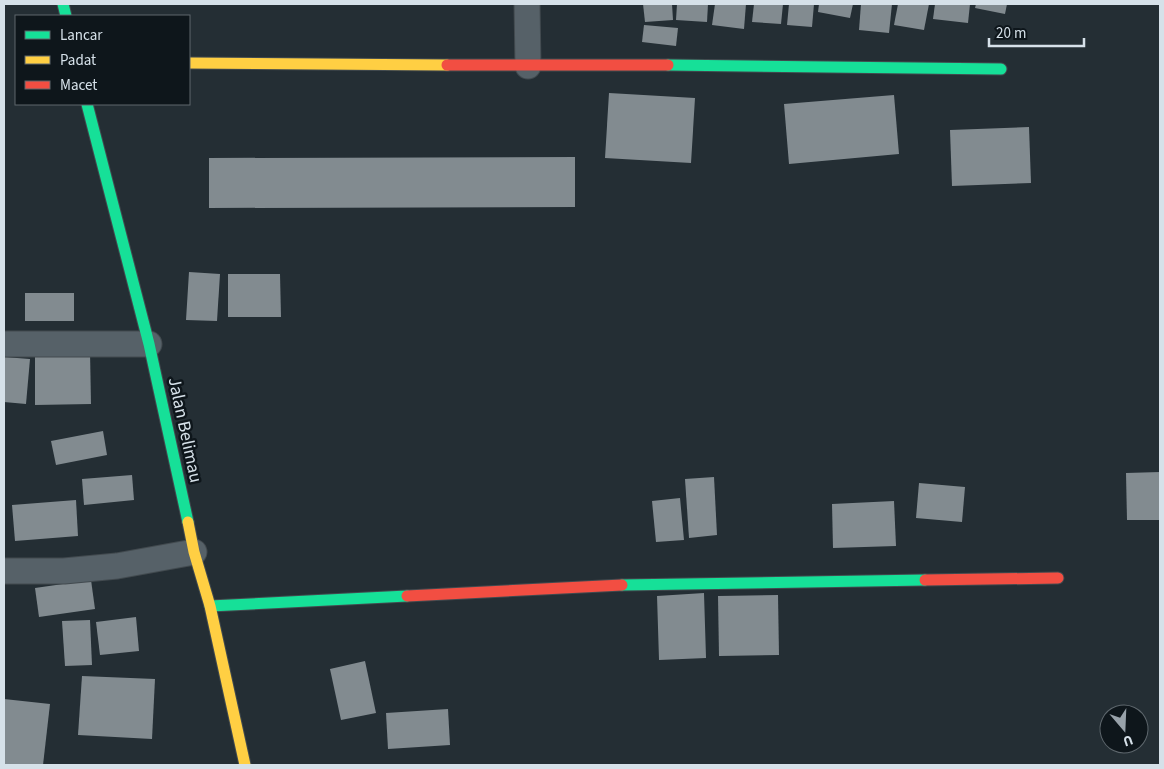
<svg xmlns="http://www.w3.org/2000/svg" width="1164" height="769" viewBox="0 0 1164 769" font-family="'Source Sans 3',sans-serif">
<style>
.building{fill:#828b90}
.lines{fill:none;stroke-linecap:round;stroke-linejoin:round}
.street-casing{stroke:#424a4f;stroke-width:27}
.fast-casing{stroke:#424a4f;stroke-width:13}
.slow-casing{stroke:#424a4f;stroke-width:13}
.jam-casing{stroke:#424a4f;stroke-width:13}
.street{stroke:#566168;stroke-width:25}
.fast{stroke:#16e098;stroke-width:11}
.slow{stroke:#ffcf43;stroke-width:11}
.jam{stroke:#f24e42;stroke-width:11}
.labels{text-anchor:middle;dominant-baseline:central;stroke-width:5;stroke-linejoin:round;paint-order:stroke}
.street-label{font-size:18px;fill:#d6e1e9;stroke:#0e161b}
</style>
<rect width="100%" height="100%" fill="#242e34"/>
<!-- building -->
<g class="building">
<path d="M643,4h29l1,16 -28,2z"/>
<path d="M677,4h31l-1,18 -31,-2z"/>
<path d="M715,4h31l-2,25 -32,-4z"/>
<path d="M754,4h29l-2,20 -29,-2z"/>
<path d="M789,4h25l-2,23 -25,-2z"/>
<path d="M819,4h34l-3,14 -32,-6z"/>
<path d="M861,4h31l-3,29 -30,-3z"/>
<path d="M898,4h31l-5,26 -30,-5z"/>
<path d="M935,4h35l-2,19 -35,-4z"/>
<path d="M976,4h31l-2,10 -30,-6z"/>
<path d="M644,25l34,3 -2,18 -34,-4z"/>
<path d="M609,93l86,5 -4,65 -86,-5z"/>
<path d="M894,95l5,59 -110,10 -5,-60z"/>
<path d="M1029,127l2,56 -79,3 -2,-56z"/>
<path d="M575,157v50l-366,1v-50z"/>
<path d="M189,272l31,2 -3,47 -31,-1z"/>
<path d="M228,274h52l1,43h-53z"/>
<rect x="25" y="293" width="49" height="28"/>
<path d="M90,351l1,53 -56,1v-53z"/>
<path d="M4,357l26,2 -4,45 -22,-2z"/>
<path d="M103,431l4,24 -51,10 -5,-24z"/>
<path d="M1160,472v48h-33l-1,-47z"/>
<path d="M132,475l2,25 -50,5 -2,-26z"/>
<path d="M714,477l3,58 -28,3 -4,-59z"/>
<path d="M919,483l46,4 -3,35 -46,-4z"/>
<path d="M680,498l4,42 -28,2 -4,-41z"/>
<path d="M76,500l2,36 -63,5 -3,-36z"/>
<path d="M894,501l2,45 -63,2 -1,-44z"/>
<path d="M91,580l4,29 -56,8 -4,-29z"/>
<path d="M704,593l2,65 -47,2 -2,-64z"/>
<path d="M778,595l1,60 -60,1 -1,-60z"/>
<path d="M136,617l3,34 -39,4 -4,-33z"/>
<path d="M90,620l2,45 -27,1 -3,-45z"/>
<path d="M365,661l11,52 -35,7 -11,-51z"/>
<path d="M82,676l73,3 -3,60 -74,-4z"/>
<path d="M4,699l46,5 -7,61h-39z"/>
<path d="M448,709l2,36 -62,4 -2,-36z"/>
</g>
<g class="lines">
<defs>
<g id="street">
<path d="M527,4l1,62"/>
<path d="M4,344h145"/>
<path d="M4,571h60l53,-5 77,-14"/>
</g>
<g id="fast">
<path d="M63,4l3,12"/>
<path d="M668,65l333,4"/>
<path d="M87,104l62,240 39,178"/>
<path d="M622,585l303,-5"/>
<path d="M210,606l197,-10"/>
</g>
<g id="slow">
<path d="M189,63l258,2"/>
<path d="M188,522l6,30 16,54 35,159"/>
</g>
<g id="jam">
<path d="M447,65h221"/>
<path d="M925,580l133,-2"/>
<path d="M407,596l215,-11"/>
</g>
</defs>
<!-- street casing -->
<use href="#street" class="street-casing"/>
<!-- fast casing -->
<use href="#fast" class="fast-casing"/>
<!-- slow casing -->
<use href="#slow" class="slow-casing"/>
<!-- jam casing -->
<use href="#jam" class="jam-casing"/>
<!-- street -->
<use href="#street" class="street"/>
<!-- fast -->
<use href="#fast" class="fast"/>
<!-- slow -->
<use href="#slow" class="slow"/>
<!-- jam -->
<use href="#jam" class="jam"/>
</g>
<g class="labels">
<!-- street labels -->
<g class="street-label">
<text transform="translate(185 430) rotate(78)">Jalan Belimau</text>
</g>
</g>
<!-- border -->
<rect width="1164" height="769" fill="none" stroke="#d6e1e9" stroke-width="10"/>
<!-- legend -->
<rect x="15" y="15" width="175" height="90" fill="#0e161b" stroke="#5e676d"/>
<rect x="25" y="31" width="25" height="8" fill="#16e098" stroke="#5e676d"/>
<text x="60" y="40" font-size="15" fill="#d6e1e9">Lancar</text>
<rect x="25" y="56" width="25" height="8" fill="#ffcf43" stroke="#5e676d"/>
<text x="60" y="65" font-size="15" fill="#d6e1e9">Padat</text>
<rect x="25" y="81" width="25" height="8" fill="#f24e42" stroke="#5e676d"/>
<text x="60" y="90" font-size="15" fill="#d6e1e9">Macet</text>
<!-- north arrow -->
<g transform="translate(1124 729) rotate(161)"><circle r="24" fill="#0e161b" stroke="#5e676d"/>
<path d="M0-4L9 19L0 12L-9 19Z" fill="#98a2aa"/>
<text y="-8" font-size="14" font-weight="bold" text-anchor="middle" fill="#d6e1e9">U</text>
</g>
<!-- scale -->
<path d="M989 38v8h95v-8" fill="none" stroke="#d6e1e9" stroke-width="2.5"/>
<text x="996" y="38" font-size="15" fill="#d6e1e9" stroke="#0e161b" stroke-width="4" paint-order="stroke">20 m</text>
</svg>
